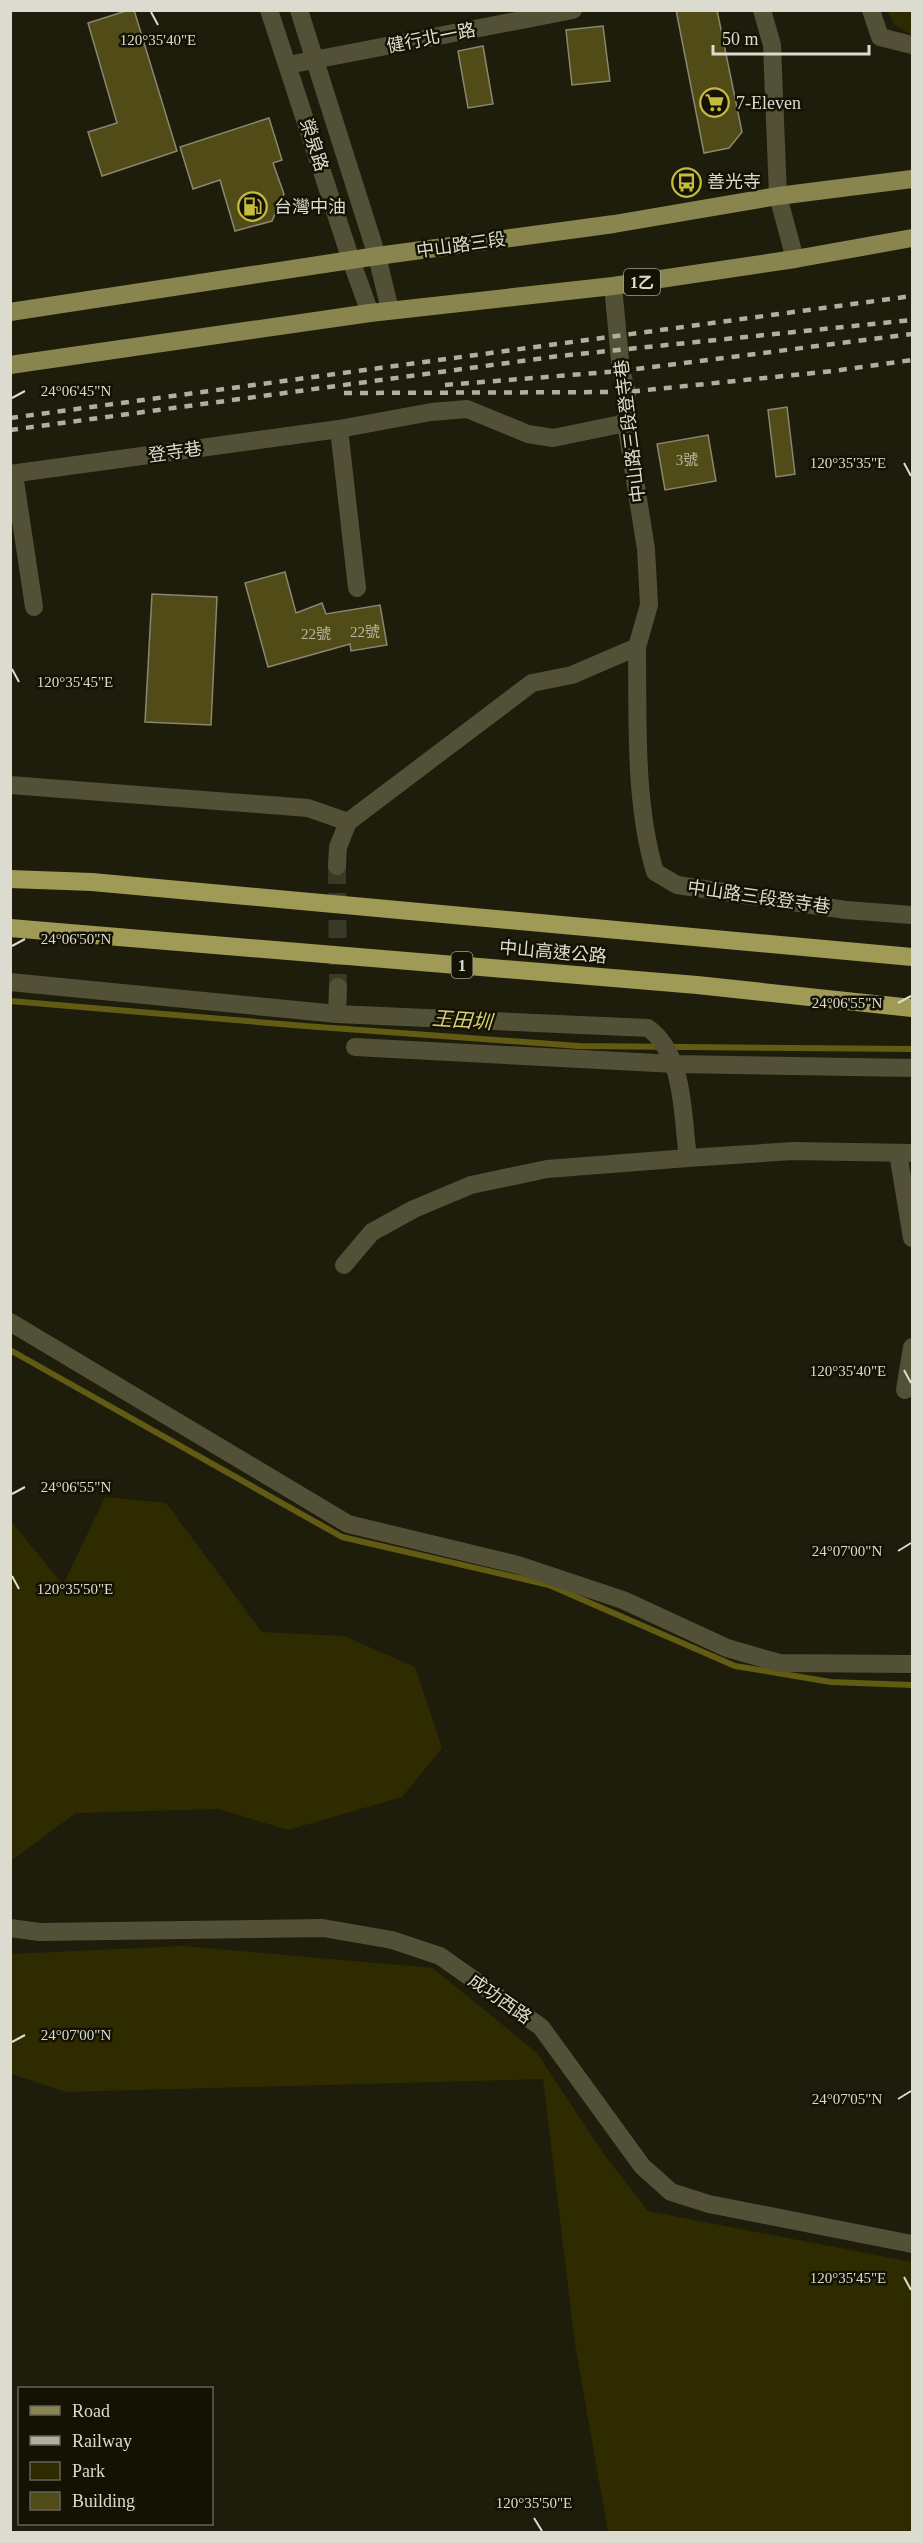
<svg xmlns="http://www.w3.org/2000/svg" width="923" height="2543" viewBox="0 0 923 2543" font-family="'Times New Roman','Noto Sans TC',serif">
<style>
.green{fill:#2f2b00}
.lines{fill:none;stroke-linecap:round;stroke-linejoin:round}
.stream{stroke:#615b13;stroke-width:6}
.building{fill:#504b17;stroke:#888771;stroke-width:1.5}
.minor-tunnel{stroke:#3a3928;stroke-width:18;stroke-dasharray:18 9;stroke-linecap:butt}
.minor{stroke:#525036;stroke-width:18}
.major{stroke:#89854e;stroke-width:18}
.highway{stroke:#9f9a56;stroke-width:18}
.rail{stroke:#b0afa2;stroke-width:4.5;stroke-dasharray:8 8;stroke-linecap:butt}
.ticks{fill:none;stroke:#dcdbcf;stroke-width:2}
.labels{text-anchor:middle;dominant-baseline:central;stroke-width:5;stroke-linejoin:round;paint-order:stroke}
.number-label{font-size:15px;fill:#b9b7a1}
.shield{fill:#141303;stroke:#a09f92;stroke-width:1.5}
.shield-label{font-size:16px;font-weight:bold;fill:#dcdbcf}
.street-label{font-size:18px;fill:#dcdbcf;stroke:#141303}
.poi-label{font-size:18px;fill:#dcdbcf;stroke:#141303;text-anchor:start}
.water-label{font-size:20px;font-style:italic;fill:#d8d070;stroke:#141303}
.ticks-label{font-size:15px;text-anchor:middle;fill:#dcdbcf;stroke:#141303;stroke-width:5;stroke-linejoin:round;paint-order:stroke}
</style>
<rect width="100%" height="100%" fill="#1e1c0a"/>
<!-- green -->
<g class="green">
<path d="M887,11h25v24l-17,-10z"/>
<path d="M105,1497l61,6 96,129 82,4 71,31 27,81 -40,49 -114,33 -69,-21 -143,4 -65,48v-340l52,64z"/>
<path d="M183,1946l250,22 104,85 66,100 45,58 264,51v270h-304l-33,-188 -32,-265 -477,13 -55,-18v-120z"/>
</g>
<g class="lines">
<!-- stream -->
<g class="stream">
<path d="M10,1001l295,25 274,20 333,3"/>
<path d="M10,1350l332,187 207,48 186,81 96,16 81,3"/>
</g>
</g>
<!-- building -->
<g class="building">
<path d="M129,10h5l43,141 -75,25 -14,-44 29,-9 -29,-100z"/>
<path d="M676,10h41l25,122 -13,16 -25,5z"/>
<path d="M603,26l7,55 -38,4 -6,-55z"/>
<path d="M483,46l10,58 -25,4 -10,-57z"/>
<path d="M269,118l13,42 -9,3 11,31 -12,27 -37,10 -15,-51 -27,9 -13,-42z"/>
<path d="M787,407l8,67 -19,3 -8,-67z"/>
<path d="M708,435l8,46 -51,9 -8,-46z"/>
<path d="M285,572l11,41 26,-10 4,11 54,-9 7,40 -36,6 -1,-7 -82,23 -23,-84z"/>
<path d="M152,594l65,3 -6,128 -66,-3z"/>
</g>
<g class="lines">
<!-- minor-tunnel -->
<path class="minor-tunnel" d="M337,866l1,121"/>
<!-- minor -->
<g class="minor">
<path d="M269,10l82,250 19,53"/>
<path d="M299,10l78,246 13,54"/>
<path d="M762,10l10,35 6,151 17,63"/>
<path d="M871,10l9,27 32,8"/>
<path d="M288,65l285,-55"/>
<path d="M339,429l18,159"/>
<path d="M10,474l329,-45 92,-17 36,-3 61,25 25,4 73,-15"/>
<path d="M14,474l20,133"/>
<path d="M637,647c1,73 -3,155 18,225l22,13 169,25 66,5"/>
<path d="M10,785l298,23 40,14"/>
<path d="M337,866l1,-19 10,-25 184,-139 40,-8 65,-28 12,-42 -3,-56 -20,-126 1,-31 -6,-21 -8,-85"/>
<path d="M10,982l327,32"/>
<path d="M338,987l-1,27 311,14c37,27 34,87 40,130l105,-7 119,2"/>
<path d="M355,1047l320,17 237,4"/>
<path d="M898,1153l14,85"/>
<path d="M344,1265l28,-33 42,-23 57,-24 76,-16 141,-11"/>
<path d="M10,1322l338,202 170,41 105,35 104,48 52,15 133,1"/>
<path d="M905,1390l7,-43"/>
<path d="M10,1928l30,4 283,-4 69,12 48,16 101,71 101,139 29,26 38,12 203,40"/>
</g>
<!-- major -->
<g class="major">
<path d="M10,312l367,-56 237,-32 164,-28 134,-17"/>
<path d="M10,365l360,-52 243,-27 182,-27 117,-21"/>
</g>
<!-- highway -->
<g class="highway">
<path d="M10,879l82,3 820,75"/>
<path d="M10,928l687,57 215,23"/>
</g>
<!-- rail -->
<g class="rail">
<path d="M445,385l176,-14 291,-37"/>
<path d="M344,393l283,-1 206,-21 79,-11"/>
<path d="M10,418l902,-122"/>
<path d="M10,430l549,-74 353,-36"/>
</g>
</g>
<!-- ticks -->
<path class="ticks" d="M151,12l7,13M12,398l13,-7M904,463l7,13M12,669l7,13M12,946l13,-7M898,1003l13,-7M904,1370l7,13M12,1494l13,-7M898,1551l13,-8M12,1576l7,13M12,2042l13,-7M898,2099l13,-8M904,2277l7,13M534,2518l8,13"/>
<!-- icons -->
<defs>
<symbol id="supermarket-ring" viewBox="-11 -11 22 22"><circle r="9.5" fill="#141303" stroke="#c6bc3c" stroke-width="1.5"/><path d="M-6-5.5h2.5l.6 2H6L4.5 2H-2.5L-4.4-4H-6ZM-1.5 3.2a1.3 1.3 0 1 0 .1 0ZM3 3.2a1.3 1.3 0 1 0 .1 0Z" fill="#c6bc3c"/></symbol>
<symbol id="bus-ring" viewBox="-11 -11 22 22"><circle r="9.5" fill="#141303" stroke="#c6bc3c" stroke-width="1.5"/><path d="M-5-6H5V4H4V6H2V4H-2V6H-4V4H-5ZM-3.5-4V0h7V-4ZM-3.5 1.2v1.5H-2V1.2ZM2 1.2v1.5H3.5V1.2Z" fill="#c6bc3c"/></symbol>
<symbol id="fuel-ring" viewBox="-11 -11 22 22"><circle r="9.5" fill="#141303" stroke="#c6bc3c" stroke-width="1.5"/><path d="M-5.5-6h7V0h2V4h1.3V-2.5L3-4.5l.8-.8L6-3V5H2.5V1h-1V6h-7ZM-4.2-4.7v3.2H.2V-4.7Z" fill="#c6bc3c"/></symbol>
</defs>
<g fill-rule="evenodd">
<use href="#supermarket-ring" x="698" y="86" width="33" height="33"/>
<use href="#bus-ring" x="670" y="166" width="33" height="33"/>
<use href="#fuel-ring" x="236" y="190" width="33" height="33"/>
</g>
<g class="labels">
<!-- number labels -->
<g class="number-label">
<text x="687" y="460">3號</text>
<text x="365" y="632">22號</text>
<text x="316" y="634">22號</text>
</g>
<!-- shield labels -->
<g class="shield">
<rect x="624" y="269" width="36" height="26" rx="4.5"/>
<rect x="451.5" y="952" width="21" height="26" rx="4.5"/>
</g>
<g class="shield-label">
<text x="642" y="282">1乙</text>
<text x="462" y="965">1</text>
</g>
<!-- street labels -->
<g class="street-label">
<text transform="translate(431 38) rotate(-11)">健行北一路</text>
<text transform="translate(314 145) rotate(72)">榮泉路</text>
<text transform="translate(461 245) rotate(-8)">中山路三段</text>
<text transform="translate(630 431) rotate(-97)">中山路三段登寺巷</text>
<text transform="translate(175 452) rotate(-8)">登寺巷</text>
<text transform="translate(759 897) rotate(8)">中山路三段登寺巷</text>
<text transform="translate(553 952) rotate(5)">中山高速公路</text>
<text transform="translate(500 1999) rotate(35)">成功西路</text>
</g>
<!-- poi labels -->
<g class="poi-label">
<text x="736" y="103">7-Eleven</text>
<text x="707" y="182">善光寺</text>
<text x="274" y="207">台灣中油</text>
</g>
<!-- water labels -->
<g class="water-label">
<text transform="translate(462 1020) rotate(4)">王田圳</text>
</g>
</g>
<g class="ticks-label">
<text x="158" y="45">120°35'40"E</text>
<text x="76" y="396">24°06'45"N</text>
<text x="848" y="468">120°35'35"E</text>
<text x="75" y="687">120°35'45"E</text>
<text x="76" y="944">24°06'50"N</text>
<text x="847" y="1008">24°06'55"N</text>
<text x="848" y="1376">120°35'40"E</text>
<text x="76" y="1492">24°06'55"N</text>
<text x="847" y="1556">24°07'00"N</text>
<text x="75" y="1594">120°35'50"E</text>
<text x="76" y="2040">24°07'00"N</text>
<text x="847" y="2104">24°07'05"N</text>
<text x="848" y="2283">120°35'45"E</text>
<text x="534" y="2508">120°35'50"E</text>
</g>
<!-- border -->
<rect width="923" height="2543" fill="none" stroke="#dcdbcf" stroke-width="24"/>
<!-- legend -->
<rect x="18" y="2387" width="195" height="138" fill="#141303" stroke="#646355" stroke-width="1.5"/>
<rect x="30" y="2406" width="30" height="9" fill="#89854e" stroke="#646355" stroke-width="1.5"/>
<text x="72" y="2417" font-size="18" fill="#dcdbcf">Road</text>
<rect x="30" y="2436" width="30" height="9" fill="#b0afa2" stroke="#646355" stroke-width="1.5"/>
<text x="72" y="2447" font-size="18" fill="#dcdbcf">Railway</text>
<rect x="30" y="2462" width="30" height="18" fill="#2f2b00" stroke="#646355" stroke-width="1.5"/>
<text x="72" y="2477" font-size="18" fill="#dcdbcf">Park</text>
<rect x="30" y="2492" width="30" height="18" fill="#504b17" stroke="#646355" stroke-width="1.5"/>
<text x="72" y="2507" font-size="18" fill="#dcdbcf">Building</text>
<!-- scale -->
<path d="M713 45v9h156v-9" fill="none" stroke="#dcdbcf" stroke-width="3"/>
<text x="722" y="45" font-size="18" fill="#dcdbcf" stroke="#141303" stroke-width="4.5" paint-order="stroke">50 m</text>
</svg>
